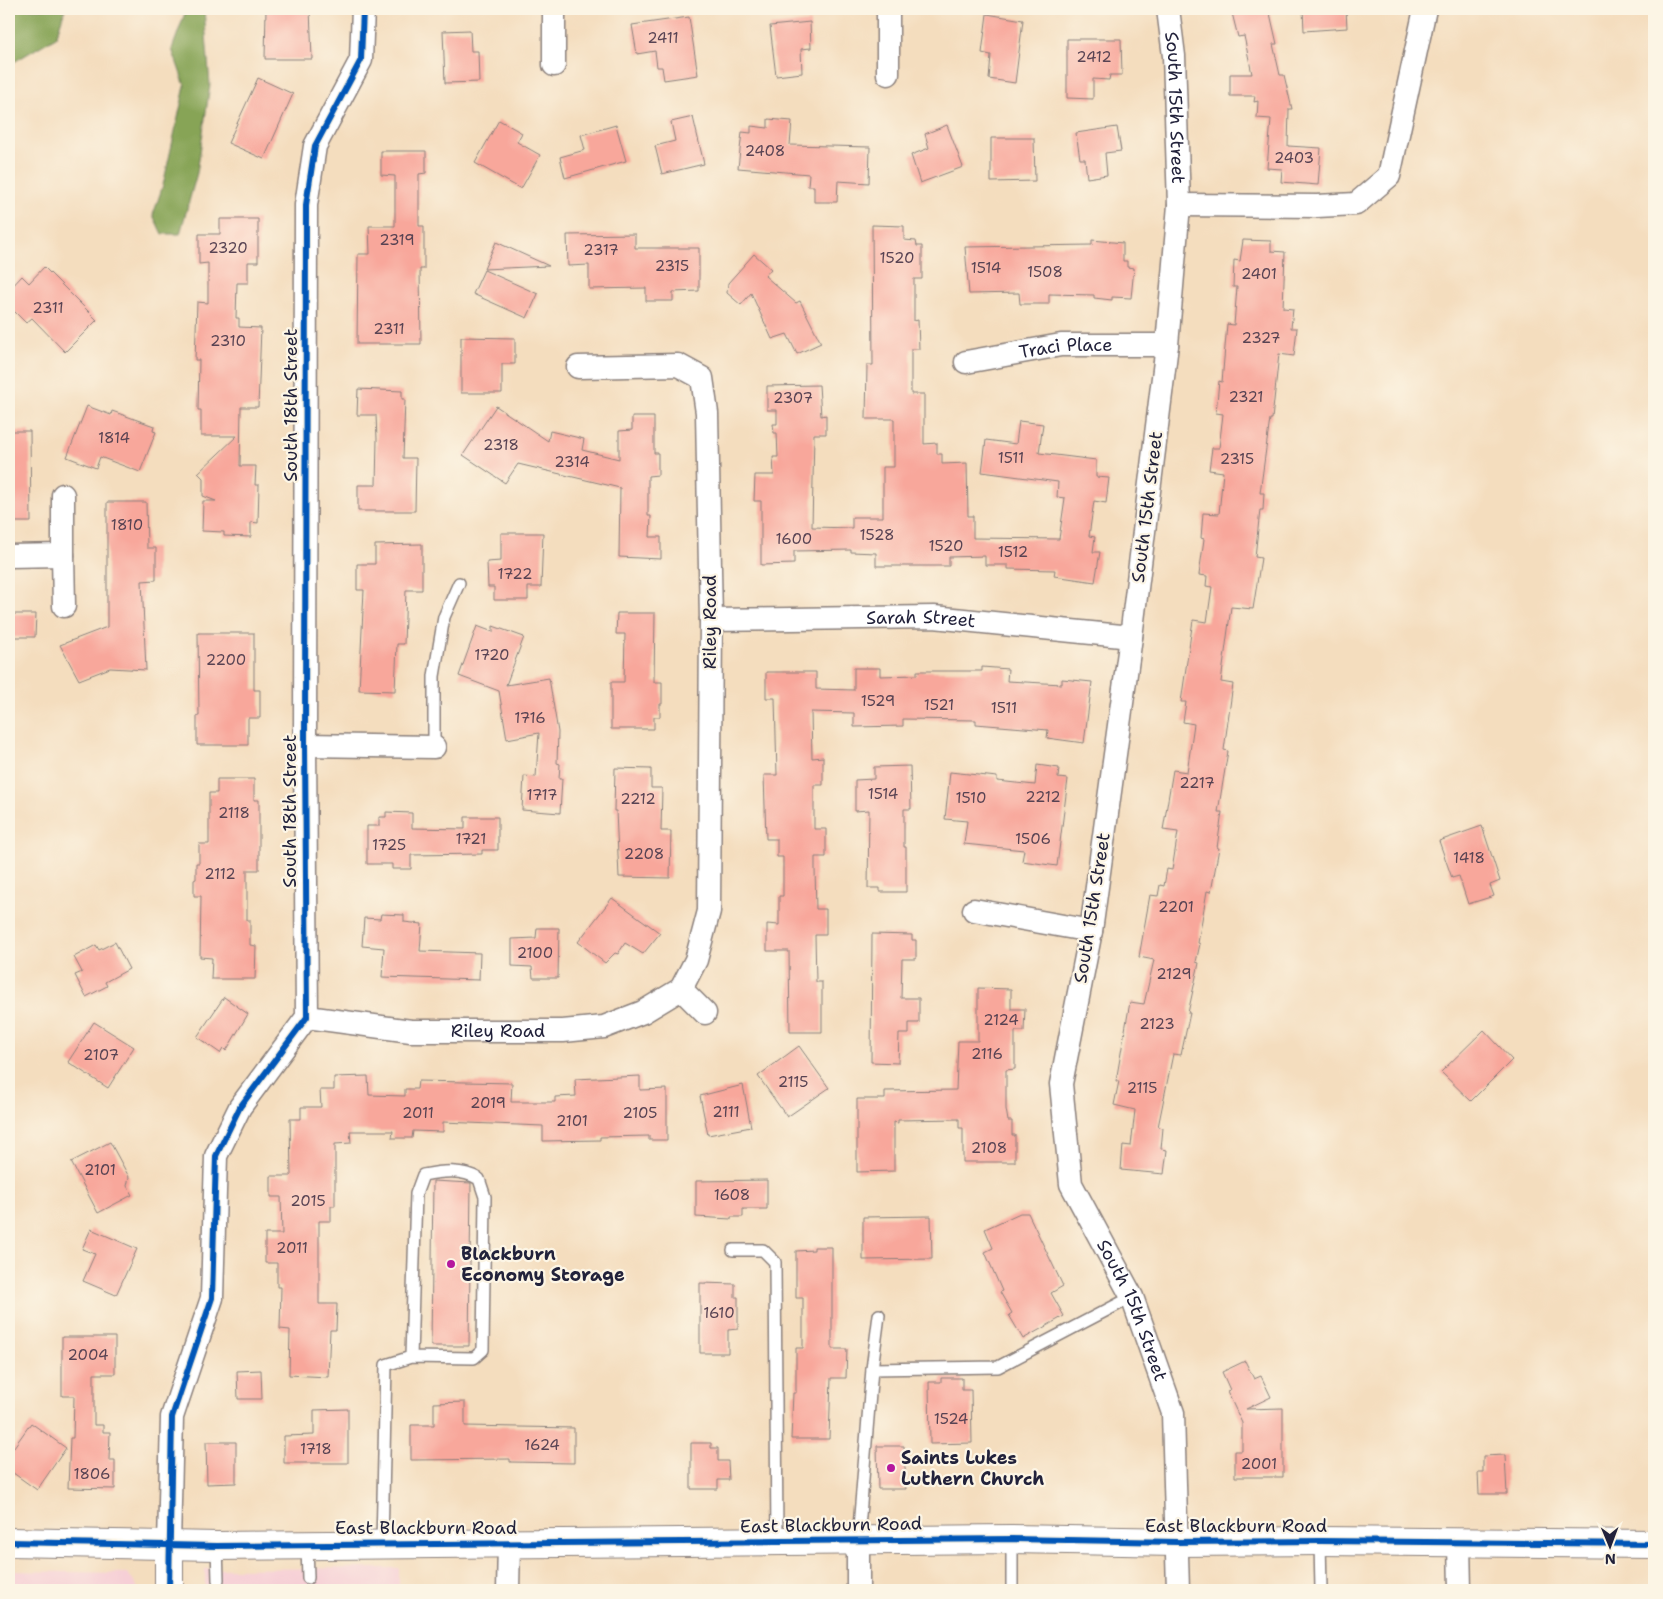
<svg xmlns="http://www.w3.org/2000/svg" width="1663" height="1599" viewBox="0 0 1663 1599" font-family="'Shantell Sans',sans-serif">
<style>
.built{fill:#f6cfd6}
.forest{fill:#87a457;stroke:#546349}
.building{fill:#f8a79b}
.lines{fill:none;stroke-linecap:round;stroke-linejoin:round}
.service-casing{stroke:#8b807c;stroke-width:14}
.minor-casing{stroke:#8b807c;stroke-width:25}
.tertiary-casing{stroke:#8b807c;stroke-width:30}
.service{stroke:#fff;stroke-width:11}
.minor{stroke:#fff;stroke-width:22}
.tertiary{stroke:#fff;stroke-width:28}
.cycleway-casing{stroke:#fcf5e5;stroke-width:9}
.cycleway{stroke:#0057b8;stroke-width:6}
.poi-dot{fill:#b5179e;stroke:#fcf5e5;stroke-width:2}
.labels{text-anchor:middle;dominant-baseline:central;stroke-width:4.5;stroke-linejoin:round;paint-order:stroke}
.number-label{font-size:15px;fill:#584353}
.street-label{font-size:18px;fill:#22223b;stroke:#fcf5e5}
.poi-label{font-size:18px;font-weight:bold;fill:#22223b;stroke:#fcf5e5;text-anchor:start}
</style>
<rect width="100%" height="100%" fill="#fcf5e5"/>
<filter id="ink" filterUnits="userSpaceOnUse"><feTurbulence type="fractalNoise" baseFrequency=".02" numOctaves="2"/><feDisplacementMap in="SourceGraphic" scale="10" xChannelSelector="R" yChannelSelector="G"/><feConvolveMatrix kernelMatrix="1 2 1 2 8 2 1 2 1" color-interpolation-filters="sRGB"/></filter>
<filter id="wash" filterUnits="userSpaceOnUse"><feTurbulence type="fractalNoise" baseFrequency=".0096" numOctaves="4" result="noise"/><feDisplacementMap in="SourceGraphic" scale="20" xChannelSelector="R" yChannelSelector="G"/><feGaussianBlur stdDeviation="1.12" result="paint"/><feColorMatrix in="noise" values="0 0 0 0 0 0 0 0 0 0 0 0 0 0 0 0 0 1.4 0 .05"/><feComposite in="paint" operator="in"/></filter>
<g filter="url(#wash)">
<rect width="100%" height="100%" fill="#f4ddbe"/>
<!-- built -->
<g class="built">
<path d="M399,1568v22h-194v-21z"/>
<path d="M9,1571l119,2 11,17h-130z"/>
</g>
<!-- forest -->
<g class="forest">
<path d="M9,9h56l-9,28 -47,28z"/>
<path d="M182,9h22l6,76 -13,88 -17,61h-18l-9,-19 10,-30 22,-99 -13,-37 13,-36z"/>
</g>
<g id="blocks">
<!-- building -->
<g class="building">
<path d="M266,9h44l2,50h-47z"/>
<path d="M1231,9h38l8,35h-4l7,31h4l8,34h-3l-1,37 33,2 -3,37 -37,-3 1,-13 -15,-1 4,-49 -14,-1 1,-17 -4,1 1,-6h-25v-22h22l-8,-38 -6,1z"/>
<path d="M1303,9h43l1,19 -43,3z"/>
<path d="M987,14l36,6 -8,63 -26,-4 2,-24 -9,-2z"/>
<path d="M689,17l9,58 -34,5 -2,-13h-5l-2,-16 -18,3 -5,-29z"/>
<path d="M810,22l1,26 -10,1 1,24 -26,3 -6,-50z"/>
<path d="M470,30l1,21h7l1,31 -34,1 -2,-52z"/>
<path d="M1067,39h54l1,36h-12l-1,5 -16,-1v20l-26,-1z"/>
<path d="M258,78l35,16 -29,65 -36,-16z"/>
<path d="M693,117l11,47 -42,10 -7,-28 20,-5 -4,-19z"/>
<path d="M768,119l24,2 -2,24 80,2 -1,36 -31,-2 -1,21h-23v-16h-6l1,-12 -71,-6 4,-36 9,1v-7l17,2z"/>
<path d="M499,120l23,13 -5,9 23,13 -19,34 -46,-26z"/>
<path d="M616,125l10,36 -61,17 -5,-21 25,-7 -4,-15z"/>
<path d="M947,125l16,42 -43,16 -9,-28 18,-7 -4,-14z"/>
<path d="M1117,127l4,24 -16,2 2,22 -20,3 -2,-19h-5l-4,-26z"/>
<path d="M991,138h43l1,43 -44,1z"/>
<path d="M381,151h45v22l-7,1v52h5v43h-4l1,75h-64l1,-90h12l-1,-28h26v-50l-14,-1z"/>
<path d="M220,219h38v43h-10v21h-11l-1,35h3v9l22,1 -3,79h-17l-1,59h16l-1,19h4l-1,38 -7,-1v15l-27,-1v-4l-22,-1 1,-30h13l-13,-5v-18l-5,-5 39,-37h-36v-26h-3l1,-50h-4l2,-58 11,1v-40l-9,1v-30h21z"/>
<path d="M872,225l32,1v14l12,1 1,5h5v33h-8v42l4,-1 1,29h-8v45h13v50l13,-1v11h5v10l25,-1 1,53h5v22l86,1 6,-41 -8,-1 1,-15 -76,-10 4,-32 30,4 3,-23 24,3 -4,29 57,7v17l13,1 -3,25 -12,-2 -5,35 6,1 -2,15h7l-5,30 -41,-6 1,-6 -47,-1v-4h-23v-9l-36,1v9h-73v-13l-25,-1v-2l-57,1v13l-33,1v-64h-7l1,-26h19l-1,-18h5l-1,-24h-3l-1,-9h4v-14h-10v-24l52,-1 2,31 5,-1v19h-12l-2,93 40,1v-11h31v-50h11v-48h-28l1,-54h6z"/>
<path d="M635,234v14h64v43l-26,1v9h-27v-13l-57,1v-24l-21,1 -1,-31z"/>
<path d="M1092,240l31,3v18h4v6l7,1 -3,30 -19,-1v3l-18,-2v-3l-45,-1v10h-29l-1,-11 -50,1 -4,-47 127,-2z"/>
<path d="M1243,240l28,1v10l14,1 -2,56 10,1 -2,19h6l-3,28 -15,-2 -7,65h-2l-10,74h4l-1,17h-3l-5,47 6,1 -8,51 -22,-2 -10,75 12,2 -9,66 4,1 -10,61h4l-5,36h2l-8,44 -4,-1 -9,52 2,1 -4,18 3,1 -11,50h2l-9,42 -8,-1 -15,73 5,1 -2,21 6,1 -3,24 -43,-4 2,-25 8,1 4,-36 -21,-5 5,-24h-3l14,-79 14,2 10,-44 -15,-3 11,-62 8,1 2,-11 4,1 3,-17 5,1 6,-38 -15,-2 10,-60 14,2 7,-48 -11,-2 3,-20h-5l12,-82 14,2 5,-35 -6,-1 1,-10 -8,-1 5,-36 -3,-1 2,-25 16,1 4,-42 -14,-2 3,-22h7l4,-34 -7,-1 3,-32 3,1 5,-58 7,1 3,-38h-4l1,-27 6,1z"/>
<path d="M496,242l53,24 -65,3z"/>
<path d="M754,254l17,15 -6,7 31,27 4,-2 21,42 -24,11 -10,-20 -15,5 -21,-46 -10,12 -14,-12 1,-10z"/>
<path d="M44,267l53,53 -32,32 -33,-34 -6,5 -17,-17v-16l13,-14 7,7z"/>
<path d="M484,270l54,24 -11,24 -54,-24z"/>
<path d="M461,337l54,1v26h-13v29h-41z"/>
<path d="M358,389l44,2v8h3l-2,59h13l-1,53h-57v-26h18l1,-46 -1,-24h-19z"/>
<path d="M87,406l24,9 1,-4 42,15 -1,5 3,1 -16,40 -40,-15 -4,11 -29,-11z"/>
<path d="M496,406l52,35 2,-10 34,8 -2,11 37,9v-28l13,-1v-13h22v36h4v22l-10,1v40h3l-1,21h11v22l-42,-2 1,-69 -102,-24 -13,19 -42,-28z"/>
<path d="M9,431h21l1,91h-22z"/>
<path d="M107,502h39l1,46h9v32l-14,1 4,89 -36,-2 -31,12 -19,-35 47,-18z"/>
<path d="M501,533h42l-2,54h-13v13h-34v-13h-6l-1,-25 14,-1z"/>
<path d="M422,544v46h-16l-2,54h-7l-2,47 -36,-1 5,-100h-7v-26h18v-19z"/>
<path d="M617,613h38l-1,69h8v22h-2v13h-6v12h-43v-47h13l1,-48h-9z"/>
<path d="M9,614h27l-1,23h-26z"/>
<path d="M477,626l16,6v-6l31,11 -18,48 43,-7 9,54 -1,31 3,1 -1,15h3l-2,34 -38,-3 2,-34 12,1 3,-44 -32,6 -8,-48 -40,-15z"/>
<path d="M198,633h56v57h6v28h-12v27h-51v-29h2z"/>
<path d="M982,667l26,2 -1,12 55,3v-5l30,3 -8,61 -37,-5 1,-8 -72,-6v-4l-73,-1v7l-49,1v-14l-43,-1 1,46 11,-1v28h-9v44h12v28h-11v12l1,40h10v26h-11l1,47h6v50h-32l-1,-81h-22v-27l12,1v-29h4v-39h-6v-18h-11l-2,-64h13l-2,-77h-9v-26h50v17l38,1v-22h26v8l37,-1v-4h65z"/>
<path d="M1037,765l22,3 -1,10 10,1 -11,87 -35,-5 2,-11 -60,-6 3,-23 -22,-2 5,-47 47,5v4l38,4z"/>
<path d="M910,766l1,43h-7v38h2v45h-26v-4h-12l1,-78 -14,1v-31l19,-1v-12z"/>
<path d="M615,768l36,1v19h11l-1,43h10l-1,47 -51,-1 -3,-66h-2z"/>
<path d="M217,779h37v21h5v70h-12v50h3v25l6,1 -1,33h-44l1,-21 -12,-1 1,-61h-7v-16l2,-1v-16h3v-19h10v-51h8z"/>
<path d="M386,812l26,1v15l53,1v-12h33v33h-16v4l-71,1v14h-19v-5h-25v-38h12v-9h7z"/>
<path d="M1482,826l18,55 -10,4 4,11 -26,8 -9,-28 -7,2 -13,-37z"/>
<path d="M612,898l48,35 -17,21 -18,-11 -7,11 -3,-1 -10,10 -27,-21z"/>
<path d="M381,914l23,1v7l18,2 -2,27 60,2 -1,27 -97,-3 2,-29 -22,-2 2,-28 16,1z"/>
<path d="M537,928h22l-1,50h-25l-1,-11 -20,-1v-27l24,-1z"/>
<path d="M872,934l40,1v5h4v19h-14l-1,39h18v25h-10v11h-10l-1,29 -27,-1z"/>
<path d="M115,942l14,27 -24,13 2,4 -21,11 -11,-22 7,-3 -8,-15 22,-12 3,5z"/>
<path d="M978,988l33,1v20h14l-1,22h-9v38l-9,1v39l2,12h4v14h3v27h-52v-34h-4v-9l-61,1v3l-4,-1v49l-37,1v-73h28v-8l71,-1 2,-49h20z"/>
<path d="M224,997l24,17 -22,37 -3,-3 -3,5 -23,-16z"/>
<path d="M94,1022l40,25 -26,41 -40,-26z"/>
<path d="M1484,1030l28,30 -41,41 -30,-29z"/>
<path d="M799,1046l30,42 -42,29 -29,-41z"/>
<path d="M368,1076l1,19 36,1v-7h12l1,-8 94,2 -1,19h44v-5l21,-1 -1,-17 65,-3v14l27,-1v51h-18v-4l-49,1v3l-57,1v-15l-100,-4v10l-30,-1 -1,7h-20l1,-7h-43l1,12 -16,1v62h-4v15h-12v83h18l-1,26h-6l-2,47 -39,-2 1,-45 -10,-1 1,-42h-4v-24h-12v-29h17l-1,-37h-10v-21h20l-1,-57h11v-12h20l-1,-17h14v-13z"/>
<path d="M743,1085l8,42 -43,8 -8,-39z"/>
<path d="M110,1142l19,35 -2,9 5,9 -34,18 -27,-51z"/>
<path d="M767,1180v29h-24v8h-12v2l-35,-2v-36z"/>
<path d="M433,1181l38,2 -2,163h-38z"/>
<path d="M1020,1213h8l35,73 -12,7 13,23 -41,23 -14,-24 3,-2 -12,-21 2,-1 -17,-39 8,-4 -8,-19z"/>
<path d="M931,1216l1,43 -69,1v-43z"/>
<path d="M91,1229l46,20 -21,46 -33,-14 12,-27 -13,-5z"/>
<path d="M814,1247h18v102h15l-1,29h-15l-2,61h-38l2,-46h3v-45h7v-50h-7v-47l18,-1z"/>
<path d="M700,1283l35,1v13h3v32l-10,1v23h-28z"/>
<path d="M62,1337h53v37h-21v51h9v7h7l-1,28h6v29l-47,-1 2,-50h3l1,-42h-12z"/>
<path d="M1245,1361l9,18 7,-3 10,21 -25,12 37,-1v69h-48v-26h7v-28l-15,-32 3,-1 -8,-18z"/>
<path d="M261,1370l1,29h-24l-1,-28z"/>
<path d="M941,1378h21v12h9l1,53 -42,1 -1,-62h12z"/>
<path d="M465,1402v24l109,2v35l-64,-1v-3l-99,1v-35h23v-22z"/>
<path d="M348,1409v54h-64v-27l30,-1v-25z"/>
<path d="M31,1423l35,25 -29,42 -28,-20v-16z"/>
<path d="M206,1442h30v41l-29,1z"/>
<path d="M691,1443h20v5h7v13h10l1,19h-11v9h-27z"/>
<path d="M877,1446h27l2,43h-28z"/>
<path d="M1505,1455l2,39h-28l-1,-22h5v-16z"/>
</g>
</g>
</g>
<g filter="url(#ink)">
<use href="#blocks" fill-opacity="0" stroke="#8b807c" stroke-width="1"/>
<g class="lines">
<defs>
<g id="service">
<path d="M434,747v-71l10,-59 15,-34"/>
<path d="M733,1250h30l12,12 2,279"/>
<path d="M872,1369l126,-2 134,-70"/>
<path d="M858,1540l14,-171 7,-54"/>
<path d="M1012,1540v50"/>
<path d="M1320,1541l1,49"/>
<path d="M382,1544l4,-179 25,-8 5,-163 7,-19c20,-4 39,-6 56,4l6,18 -2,153 -9,8 -63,-1"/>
<path d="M307,1545l1,33"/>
<path d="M217,1546l1,34"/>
</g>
<g id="minor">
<path id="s1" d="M1168,9l6,47 5,149 -12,140 -36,292 -40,294 -30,153 10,100 61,113 41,116 5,177"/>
<path d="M554,65v-56"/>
<path d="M888,74v-65"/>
<path d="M1179,205l138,1 39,-2 33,-28 36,-167"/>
<path id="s2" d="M966,362l95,-17h106"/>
<path d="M63,555l1,51"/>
<path d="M9,556l54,-1v-60"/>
<path id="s3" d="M711,620l223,-3 197,20"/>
<path d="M305,745l129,2"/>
<path d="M974,910l117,21"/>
<path d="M681,989l24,24"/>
<path id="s4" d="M307,1017l104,14h152l41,-4 39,-15 38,-23 15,-29 13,-49 2,-291 -4,-207 -5,-35 -24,-13 -100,2"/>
<path d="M858,1540v50"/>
<path d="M1459,1543l1,47"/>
<path d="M169,1545l3,-128 40,-119 4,-142 24,-49 67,-90 -2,-272 1,-540 9,-59 46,-86 2,-51"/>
<path d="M508,1590l1,-47"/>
</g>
<g id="tertiary">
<path d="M9,1542l208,4 795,-7 165,3 143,-1 334,3"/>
<path d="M169,1590v-45"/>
</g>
</defs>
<!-- service casing -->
<use href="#service" class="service-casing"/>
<!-- minor casing -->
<use href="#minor" class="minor-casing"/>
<!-- tertiary casing -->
<use href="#tertiary" class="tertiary-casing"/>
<!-- service -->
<use href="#service" class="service"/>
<!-- minor -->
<use href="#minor" class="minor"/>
<!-- tertiary -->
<use href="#tertiary" class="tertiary"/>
<defs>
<g id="cycleway">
<path d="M9,1542l208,4 795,-7 165,3 143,-1 334,3"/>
<path d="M169,1590l3,-173 40,-119 4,-142 24,-49 67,-90 -2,-272 1,-540 9,-59 46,-86 2,-51"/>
</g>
</defs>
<!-- cycleway casing -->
<use href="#cycleway" class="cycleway-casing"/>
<!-- cycleway -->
<use href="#cycleway" class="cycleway"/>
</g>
</g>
<!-- markers -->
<g class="poi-dot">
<circle cx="451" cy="1264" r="5"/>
<circle cx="891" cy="1468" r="5"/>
</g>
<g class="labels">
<!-- number labels -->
<g class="number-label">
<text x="663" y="38">2411</text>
<text x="1094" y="57">2412</text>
<text x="765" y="151">2408</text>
<text x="1294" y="158">2403</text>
<text x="397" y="240">2319</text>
<text x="228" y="248">2320</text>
<text x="601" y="250">2317</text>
<text x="897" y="258">1520</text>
<text x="672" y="266">2315</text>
<text x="986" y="268">1514</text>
<text x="1045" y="272">1508</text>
<text x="1259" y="274">2401</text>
<text x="48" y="308">2311</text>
<text x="389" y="329">2311</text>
<text x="1261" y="338">2327</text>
<text x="228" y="341">2310</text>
<text x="1246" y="397">2321</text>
<text x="793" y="398">2307</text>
<text x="114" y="438">1814</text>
<text x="501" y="445">2318</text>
<text x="1011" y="458">1511</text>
<text x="1237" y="459">2315</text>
<text x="572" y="462">2314</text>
<text x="127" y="525">1810</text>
<text x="877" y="535">1528</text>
<text x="794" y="539">1600</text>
<text x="946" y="546">1520</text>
<text x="1013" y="552">1512</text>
<text x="515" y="574">1722</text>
<text x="492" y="655">1720</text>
<text x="226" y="660">2200</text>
<text x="878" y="701">1529</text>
<text x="939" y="705">1521</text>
<text x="1004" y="708">1511</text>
<text x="530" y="718">1716</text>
<text x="1197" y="783">2217</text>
<text x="883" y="794">1514</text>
<text x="542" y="795">1717</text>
<text x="1043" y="797">2212</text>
<text x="971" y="798">1510</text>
<text x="638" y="799">2212</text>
<text x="234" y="813">2118</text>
<text x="471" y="839">1721</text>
<text x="1033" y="839">1506</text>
<text x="389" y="845">1725</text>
<text x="644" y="854">2208</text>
<text x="1469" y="858">1418</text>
<text x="220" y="874">2112</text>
<text x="1176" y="907">2201</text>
<text x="535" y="953">2100</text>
<text x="1174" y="974">2129</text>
<text x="1001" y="1020">2124</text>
<text x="1157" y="1024">2123</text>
<text x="987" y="1054">2116</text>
<text x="101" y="1055">2107</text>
<text x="793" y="1082">2115</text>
<text x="1142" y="1088">2115</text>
<text x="488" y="1103">2019</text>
<text x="726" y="1112">2111</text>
<text x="418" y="1113">2011</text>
<text x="640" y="1113">2105</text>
<text x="572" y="1121">2101</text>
<text x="989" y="1148">2108</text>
<text x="100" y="1170">2101</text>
<text x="732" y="1195">1608</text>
<text x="308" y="1201">2015</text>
<text x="292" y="1248">2011</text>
<text x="719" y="1313">1610</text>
<text x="88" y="1355">2004</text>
<text x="951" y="1419">1524</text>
<text x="542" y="1445">1624</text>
<text x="316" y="1449">1718</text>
<text x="1259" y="1464">2001</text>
<text x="92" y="1474">1806</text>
</g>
<!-- street labels -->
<g class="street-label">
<text stroke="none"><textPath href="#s1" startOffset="99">South 15th Street</textPath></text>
<text stroke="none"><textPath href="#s2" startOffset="101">Traci Place</textPath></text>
<text transform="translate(291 405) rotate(-90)">South 18th Street</text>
<text transform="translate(1147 507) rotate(-83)">South 15th Street</text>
<text stroke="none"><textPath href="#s3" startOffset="210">Sarah Street</textPath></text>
<text transform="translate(710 622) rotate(-90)">Riley Road</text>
<text transform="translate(290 811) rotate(-90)">South 18th Street</text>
<text transform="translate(1092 908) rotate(-81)">South 15th Street</text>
<text stroke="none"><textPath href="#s4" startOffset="192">Riley Road</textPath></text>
<text stroke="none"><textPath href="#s1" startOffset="1325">South 15th Street</textPath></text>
<text transform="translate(831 1525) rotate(-1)">East Blackburn Road</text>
<text x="1236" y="1526">East Blackburn Road</text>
<text x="426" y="1528">East Blackburn Road</text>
</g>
<!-- poi labels -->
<g class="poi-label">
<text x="461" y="1254">Blackburn<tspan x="461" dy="21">Economy Storage</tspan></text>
<text x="901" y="1458">Saints Lukes<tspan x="901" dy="21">Luthern Church</tspan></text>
</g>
</g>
<!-- margin -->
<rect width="1663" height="1599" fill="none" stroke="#fcf5e5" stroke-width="30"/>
<!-- north arrow -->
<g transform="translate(1610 1546) rotate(179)" stroke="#fcf5e5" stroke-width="4" paint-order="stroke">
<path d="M0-4L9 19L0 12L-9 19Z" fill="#22223b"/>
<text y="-8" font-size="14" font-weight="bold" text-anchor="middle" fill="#22223b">N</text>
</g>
</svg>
